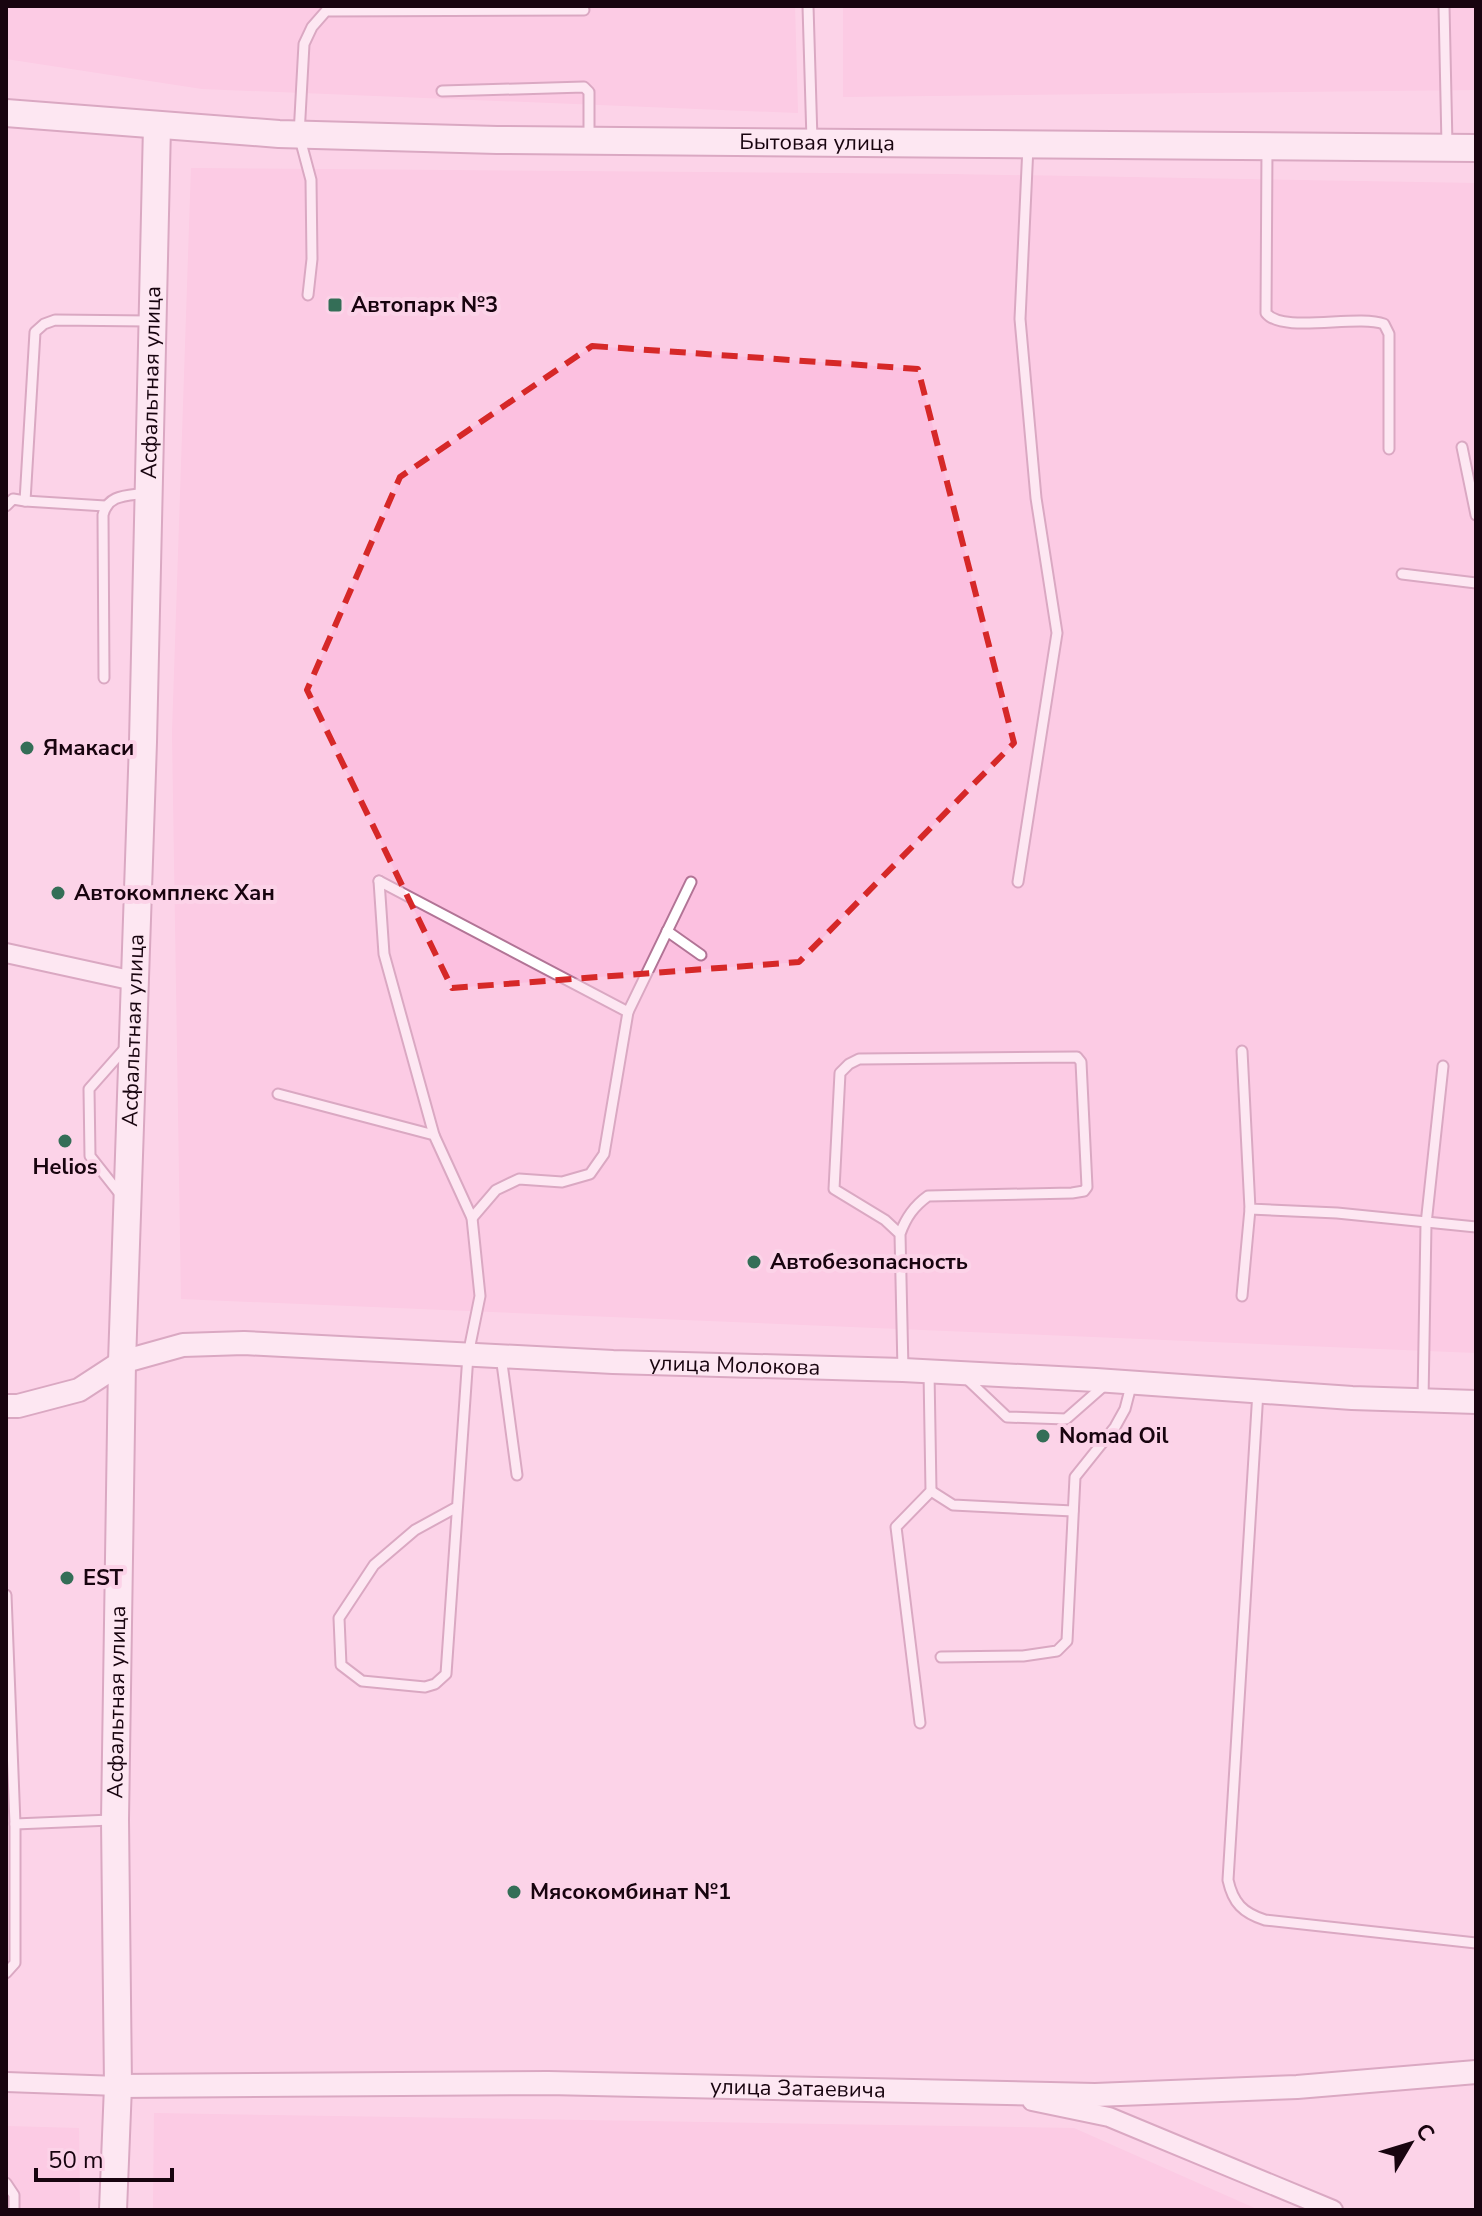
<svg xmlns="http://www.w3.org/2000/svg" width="1482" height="2216" viewBox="0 0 1482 2216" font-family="'Nunito Sans',sans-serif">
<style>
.built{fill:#fcc0e0}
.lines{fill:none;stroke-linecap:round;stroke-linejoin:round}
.service-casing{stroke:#b27496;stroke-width:13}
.minor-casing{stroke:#b27496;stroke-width:22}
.tertiary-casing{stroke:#b27496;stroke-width:26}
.secondary-casing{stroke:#b27496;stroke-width:30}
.service{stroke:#fff;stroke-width:9}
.minor{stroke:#fff;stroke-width:18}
.tertiary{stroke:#fff;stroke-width:22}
.secondary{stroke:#fff;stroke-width:26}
.marked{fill:none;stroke:#d62828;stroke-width:6;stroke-dasharray:16 10;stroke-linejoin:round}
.poi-dot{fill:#346e57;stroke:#fcd3e8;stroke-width:3}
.labels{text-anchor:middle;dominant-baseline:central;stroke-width:8;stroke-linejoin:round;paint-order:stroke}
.street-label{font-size:22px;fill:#18040f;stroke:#fcd3e8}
.poi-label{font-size:22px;font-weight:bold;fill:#18040f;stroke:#fcd3e8;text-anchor:start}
</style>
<rect width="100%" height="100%" fill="#fcd3e8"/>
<!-- built -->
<g class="built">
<path d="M6,6h789l3,107 -596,-24 -196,-30z"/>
<path d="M843,6h633v84l-633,7z"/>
<path d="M191,168l760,6 525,9v1170l-1295,-54 -9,-566z"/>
<path d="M154,2113l920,15 185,82h-1106z"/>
<path d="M6,2126l73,2 1,82h-74z"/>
</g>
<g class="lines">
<defs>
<g id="service">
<path d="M808,6l4,134"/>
<path d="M1444,6l3,139"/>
<path d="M442,91l142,-4 5,5v46"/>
<path d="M1267,148l-1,165c16,21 91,1 118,11l5,10v115"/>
<path d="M308,295l4,-36 -1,-79 -12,-45 5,-91 8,-17 14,-16 258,-1"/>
<path d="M1462,447l14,68"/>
<path d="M25,501l80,5"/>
<path d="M6,506l7,-7 12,2 10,-169 9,-8 11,-4 94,1"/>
<path d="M1402,574l74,9"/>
<path d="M104,678l-1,-163c5,-21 24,-19 43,-22"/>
<path d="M379,881l249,131 63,-130"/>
<path d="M379,881l5,73 50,181"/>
<path d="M1018,882l39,-249 -21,-135 -16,-179 8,-173"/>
<path d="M667,931l34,24"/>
<path d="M1242,1051l8,158 87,4 139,14"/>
<path d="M278,1094l156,41 38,83 8,78 -12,59 -22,319 -11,10 -10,3 -63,-6 -21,-16 -2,-47 35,-53 41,-35 42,-23"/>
<path d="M120,1194l-30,-38 -1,-67 38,-43"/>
<path d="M472,1218l24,-28 23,-11 43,3 28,-8 14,-20 24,-142"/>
<path d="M900,1234l-15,-14 -51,-31 6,-116 9,-9 10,-5 218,-2 4,5 6,125 -3,4 -12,2 -144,3c-14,10 -22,21 -28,38l3,136"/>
<path d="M1242,1296l8,-87"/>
<path d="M501,1356l16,119"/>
<path d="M967,1379l40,38 59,2 41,-36"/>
<path d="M1258,1391l-30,489c5,23 15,33 37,40l211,23"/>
<path d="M1423,1400l3,-176 17,-158"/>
<path d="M931,1491l22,14 120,6"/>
<path d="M6,1595l9,229v139l-9,10"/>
<path d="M941,1657l82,-1 34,-5 10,-10 8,-164 40,-50 10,-18 7,-27"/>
<path d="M920,1723l-24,-196 35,-36 -2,-119"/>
<path d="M15,1824l96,-4"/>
<path d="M6,2183l8,12v15"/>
</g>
<g id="minor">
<path d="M6,953l128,28"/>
<path d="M6,2082l112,4"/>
<path d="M1032,2101l77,16 224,93"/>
</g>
<g id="tertiary">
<path id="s1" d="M6,1406h12l61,-16 43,-28 61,-17 61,-2 369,19 290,8 193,10 256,18 124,4"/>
<path id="s2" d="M118,2086l430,-3 547,12 202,-8 179,-15"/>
</g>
<g id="secondary">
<path id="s3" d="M6,113l273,21 218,6 979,8"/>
<path id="s4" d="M113,2210l5,-124 -3,-266 7,-458 21,-620 14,-616"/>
</g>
</defs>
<!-- service casing -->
<use href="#service" class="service-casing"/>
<!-- minor casing -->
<use href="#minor" class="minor-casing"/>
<!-- tertiary casing -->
<use href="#tertiary" class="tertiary-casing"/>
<!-- secondary casing -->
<use href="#secondary" class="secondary-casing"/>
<!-- service -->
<use href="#service" class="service"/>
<!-- minor -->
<use href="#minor" class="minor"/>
<!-- tertiary -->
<use href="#tertiary" class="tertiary"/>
<!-- secondary -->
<use href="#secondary" class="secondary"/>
</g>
<!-- marked area -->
<path d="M0 0H1482V2216H0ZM592,346l326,23 96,374 -215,219 -347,26 -145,-298 93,-213z" fill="#fcd3e8" fill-opacity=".55" fill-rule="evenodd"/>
<path class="marked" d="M592,346l326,23 96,374 -215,219 -347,26 -145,-298 93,-213z"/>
<!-- markers -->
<g class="poi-dot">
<rect x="327" y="297" width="16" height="16" rx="4"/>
<circle cx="27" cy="748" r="8"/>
<circle cx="58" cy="893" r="8"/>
<circle cx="65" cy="1141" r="8"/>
<circle cx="754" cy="1262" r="8"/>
<circle cx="1043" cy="1436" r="8"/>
<circle cx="67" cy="1578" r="8"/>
<circle cx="514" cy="1892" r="8"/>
</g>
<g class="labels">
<!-- street labels -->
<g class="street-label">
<text stroke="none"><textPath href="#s3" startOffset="812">Бытовая улица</textPath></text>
<text stroke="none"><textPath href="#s4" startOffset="1828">Асфальтная улица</textPath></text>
<text stroke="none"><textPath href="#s4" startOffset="1180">Асфальтная улица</textPath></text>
<text stroke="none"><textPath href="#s1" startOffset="742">улица Молокова</textPath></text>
<text stroke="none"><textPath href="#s4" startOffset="508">Асфальтная улица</textPath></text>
<text stroke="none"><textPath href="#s2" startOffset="680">улица Затаевича</textPath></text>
</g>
<!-- poi labels -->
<g class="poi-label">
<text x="351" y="305">Автопарк №3</text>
<text x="43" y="748">Ямакаси</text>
<text x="74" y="893">Автокомплекс Хан</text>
<text x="65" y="1167" text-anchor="middle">Helios</text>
<text x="770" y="1262">Автобезопасность</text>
<text x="1059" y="1436">Nomad Oil</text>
<text x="83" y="1578">EST</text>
<text x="530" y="1892">Мясокомбинат №1</text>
</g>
</g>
<!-- border -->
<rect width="1482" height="2216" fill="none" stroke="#18040f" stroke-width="16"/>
<!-- north arrow -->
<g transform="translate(1410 2144) rotate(52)" stroke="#fcd3e8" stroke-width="6" paint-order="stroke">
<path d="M0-6L14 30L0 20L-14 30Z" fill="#18040f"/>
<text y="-12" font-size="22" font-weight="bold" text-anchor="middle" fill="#18040f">С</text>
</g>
<!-- scale -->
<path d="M36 2168v12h136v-12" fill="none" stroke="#18040f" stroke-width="4"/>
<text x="48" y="2168" font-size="24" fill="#18040f" stroke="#fcd3e8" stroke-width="6" paint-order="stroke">50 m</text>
</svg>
